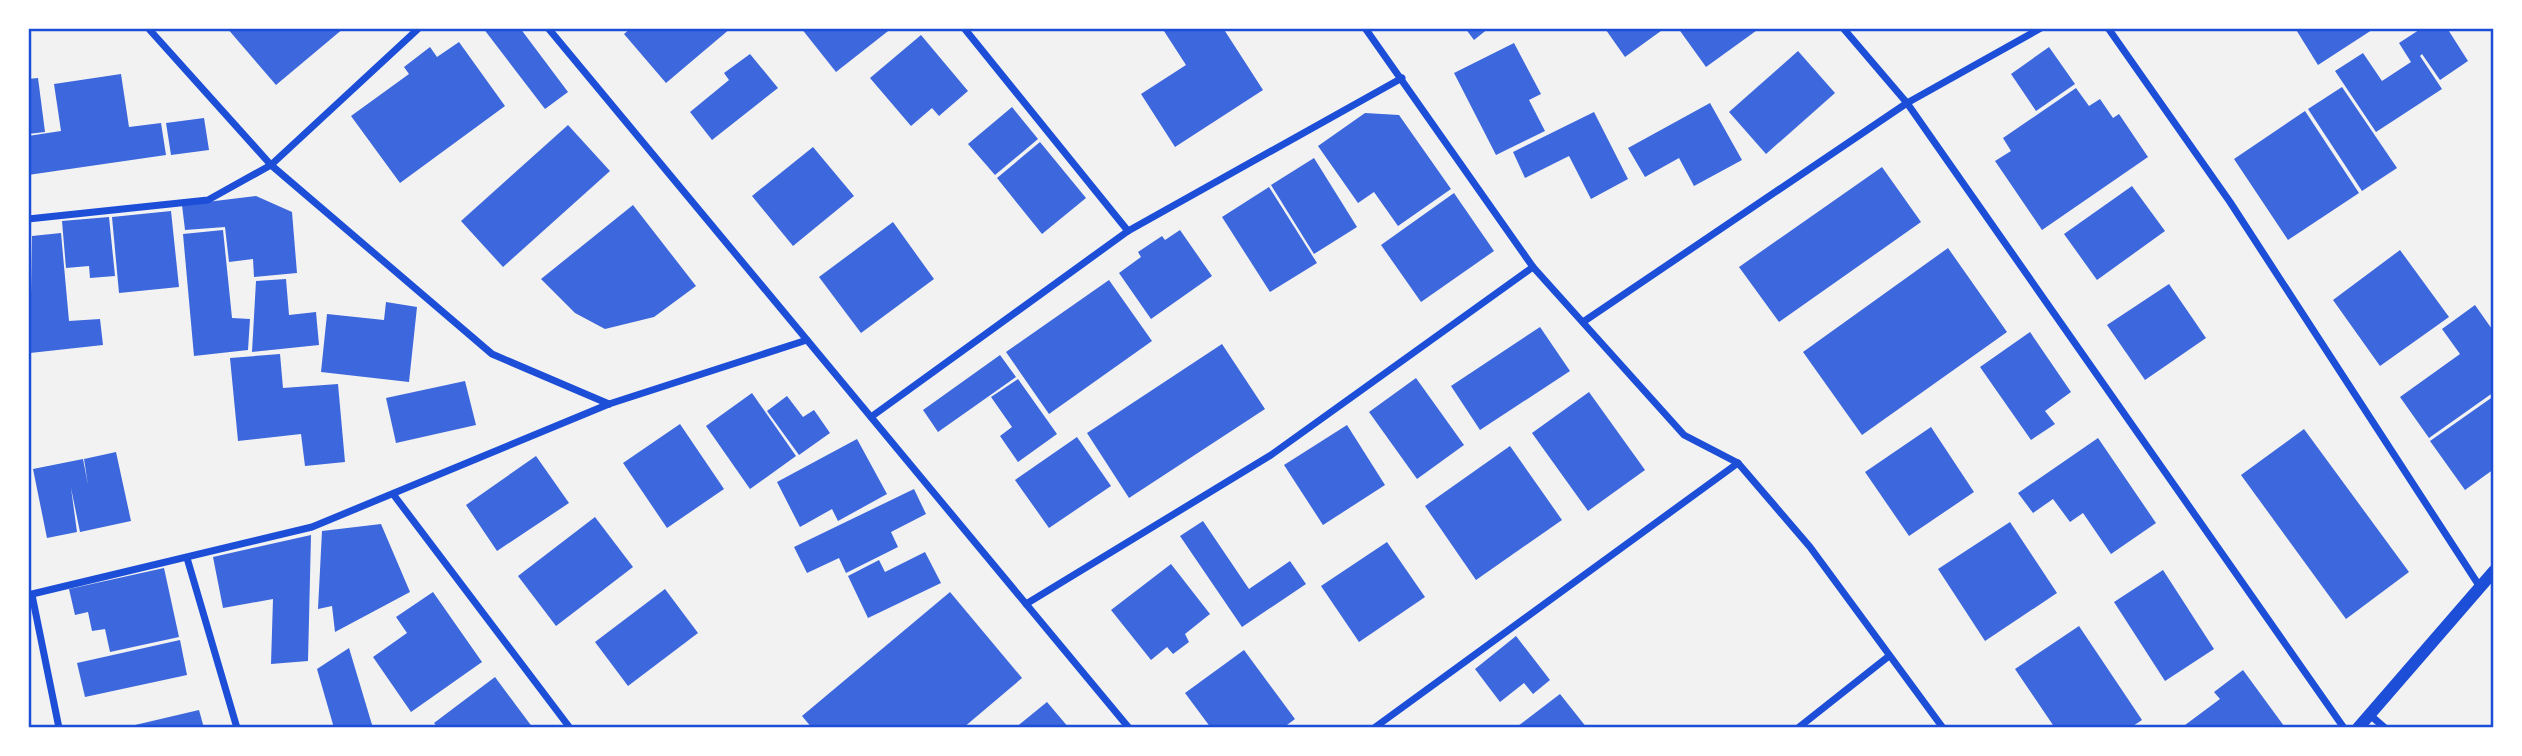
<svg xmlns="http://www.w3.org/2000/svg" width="2522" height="756" viewBox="0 0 2522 756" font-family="'Nunito Sans',sans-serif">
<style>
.building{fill:#3d67dc}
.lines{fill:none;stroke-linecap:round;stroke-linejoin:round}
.minor{stroke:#1d4ed8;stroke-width:7}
.tertiary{stroke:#1d4ed8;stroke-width:12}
.neatline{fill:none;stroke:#1d4ed8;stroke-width:2.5}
</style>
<rect width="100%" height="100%" fill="#f2f2f2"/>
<!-- building -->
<g class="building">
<path d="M227,28h117l-68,57z"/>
<path d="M483,28h37l48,64 -23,17z"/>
<path d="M631,28h100l-65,55 -42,-49z"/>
<path d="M801,28h91l-56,44z"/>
<path d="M1162,28h61l40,62 -88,57 -34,-53 45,-29z"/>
<path d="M1465,28h24l-15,12z"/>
<path d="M1609,28h56l-40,29 -19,-27z"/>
<path d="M1678,28h82l-54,39z"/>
<path d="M2295,28h80l-57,37z"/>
<path d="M2422,28h25l21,33 -28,19 -18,-26 -2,2 22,33 -66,43 -41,-61 28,-18 19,28 29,-19 -12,-19z"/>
<path d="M921,35l47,56 -29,25 -7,-8 -21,18 -41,-48z"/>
<path d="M459,42l46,64 -105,77 -49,-67 58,-42 -5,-7 26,-20 7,10z"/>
<path d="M1514,43l27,51 -12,6 16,31 -49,24 -42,-82z"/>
<path d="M2049,47l26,37 -39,27 -25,-37z"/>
<path d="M1798,51l37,42 -69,61 -37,-42z"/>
<path d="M750,54l28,34 -66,52 -22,-28 39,-32 -5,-7z"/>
<path d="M121,74l8,53 32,-4 5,32 -138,20v-39l33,-5 -7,-47z"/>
<path d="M38,78l7,54 -17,2v-55z"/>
<path d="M2342,87l55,81 -35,23 -54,-82z"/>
<path d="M2076,88l13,18 11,-7 13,19 6,-4 29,43 -106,73 -47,-69 16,-10 -8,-13z"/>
<path d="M1710,103l32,57 -48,26 -15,-28 -34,19 -17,-29z"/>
<path d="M1012,107l26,32 -43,36 -27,-31z"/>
<path d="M2305,111l54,82 -71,47 -54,-81z"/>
<path d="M1594,112l34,67 -37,20 -22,-43 -44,22 -12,-26z"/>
<path d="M1365,113l34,2 52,74 -53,37 -24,-34 -16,11 -40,-57z"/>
<path d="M204,118l5,32 -38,5 -5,-32z"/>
<path d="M568,125l42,46 -107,96 -42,-46z"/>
<path d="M1040,142l46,56 -44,36 -45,-56z"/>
<path d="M813,147l41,49 -61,50 -41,-50z"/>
<path d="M1314,158l43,69 -43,27 -43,-69z"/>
<path d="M1882,167l39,55 -142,100 -40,-55z"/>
<path d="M2132,186l33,45 -68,49 -33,-46z"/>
<path d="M1269,187l48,76 -47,29 -48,-75z"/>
<path d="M1454,193l40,58 -73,51 -40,-57z"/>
<path d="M256,196l36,16 5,61 -43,4 -1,-18 -24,3 -4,-35 -40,3 -3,-25z"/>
<path d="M633,205l63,81 -42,31 -49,12 -30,-16 -34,-34z"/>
<path d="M171,211l8,76 -60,6 -7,-76z"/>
<path d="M109,217l6,59 -25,2 -1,-12 -23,2 -4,-47z"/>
<path d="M893,222l41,57 -73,54 -42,-56z"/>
<path d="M223,230l9,88 18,1 -2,31 -54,6 -11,-122z"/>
<path d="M1180,230l32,46 -61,43 -32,-46 22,-16 -3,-5 24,-16 3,4z"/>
<path d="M61,233l8,88 31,-2 3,26 -73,8 2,-117z"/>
<path d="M1948,248l59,84 -145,103 -59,-83z"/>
<path d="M2400,250l49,67 -69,49 -47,-66z"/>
<path d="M286,279l3,36 27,-3 3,33 -67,7 4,-71z"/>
<path d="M1109,280l43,61 -103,73 -43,-62z"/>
<path d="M2169,284l37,54 -61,42 -38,-55z"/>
<path d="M386,302l31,5 -8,75 -88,-10 6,-58 57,6z"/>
<path d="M2475,305l19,27v60l-65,46 -29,-41 60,-43 -18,-25z"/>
<path d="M1540,327l30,44 -90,59 -29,-44z"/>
<path d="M2030,332l41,60 -26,19 10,13 -24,16 -51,-73z"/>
<path d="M1222,344l43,65 -136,89 -42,-65z"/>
<path d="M280,354l3,34 55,-4 7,78 -40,4 -4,-32 -63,7 -8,-83z"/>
<path d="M1000,355l16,22 -78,55 -15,-22z"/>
<path d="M1416,378l48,67 -47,34 -48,-67z"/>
<path d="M1018,379l39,55 -39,28 -18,-26 12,-9 -21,-30z"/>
<path d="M465,381l11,44 -80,18 -10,-45z"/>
<path d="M1589,392l56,78 -57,41 -56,-78z"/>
<path d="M752,393l44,63 -46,33 -44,-63z"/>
<path d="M787,396l16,21 11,-7 16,23 -31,22 -32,-44z"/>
<path d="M2494,396v73l-29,21 -35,-49z"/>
<path d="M680,424l44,65 -57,39 -44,-65z"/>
<path d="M1347,425l38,60 -62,40 -39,-60z"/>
<path d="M1931,427l43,65 -65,44 -44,-64z"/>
<path d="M2304,429l105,143 -63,47 -105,-144z"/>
<path d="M1077,437l34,49 -62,42 -34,-48z"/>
<path d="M2098,438l58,85 -45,31 -28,-41 -13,9 -17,-23 -20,14 -15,-20z"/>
<path d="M857,439l30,55 -49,27 -6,-12 -32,18 -23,-45z"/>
<path d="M1510,446l52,74 -86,60 -51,-74z"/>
<path d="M116,452l15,69 -51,11 -9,-44 6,44 -30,6 -14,-69 50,-10 5,26 -4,-26z"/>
<path d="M536,456l33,47 -72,48 -31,-46z"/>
<path d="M914,489l12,25 -35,18 7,15 -52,26 -7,-15 -32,15 -13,-26z"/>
<path d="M595,517l38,50 -77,59 -38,-50z"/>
<path d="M1203,521l46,68 41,-28 16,23 -64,43 -62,-91z"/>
<path d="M2010,522l47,71 -72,48 -47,-72z"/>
<path d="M381,524l29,68 -75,40 -3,-26 -14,3 4,-78z"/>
<path d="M311,535l-3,126 -37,3 2,-65 -50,9 -10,-51z"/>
<path d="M1387,542l38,55 -66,45 -38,-56z"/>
<path d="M925,552l16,31 -73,35 -20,-42 31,-16 6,12z"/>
<path d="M1171,564l39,50 -25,20 4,8 -16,12 -6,-7 -16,13 -40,-50z"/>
<path d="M164,568l15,69 -69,15 -5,-23 -13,2 -4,-19 -13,3 -6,-26z"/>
<path d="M2163,570l51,79 -49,32 -51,-79z"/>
<path d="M665,589l33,44 -70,53 -33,-44z"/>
<path d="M433,592l49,70 -71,50 -38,-55 34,-24 -11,-16z"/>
<path d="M950,592l72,86 -59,50h-151l-10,-12z"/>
<path d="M2079,626l63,94 -12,8h-75l-40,-59z"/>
<path d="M1516,636l34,44 -17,14 -9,-11 -24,19 -25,-33z"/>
<path d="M180,640l7,35 -102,22 -8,-34z"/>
<path d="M349,648l24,80h-39l-17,-59z"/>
<path d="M1244,650l51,69 -12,9h-72l-26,-35z"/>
<path d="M2243,670l41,56 -103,2 39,-29 -6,-7z"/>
<path d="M495,677l38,51h-95l-4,-5z"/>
<path d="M1560,694l27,34h-67l-2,-2z"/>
<path d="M1047,702l22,26h-54z"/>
<path d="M199,710l5,18h-68l-1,-3z"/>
</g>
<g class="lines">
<!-- minor -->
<g class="minor">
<path d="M148,28l123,137 221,189 117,50"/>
<path d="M548,28l581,700"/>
<path d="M964,28l164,203"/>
<path d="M1365,28l168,239 151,168 54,28 72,84 133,181"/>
<path d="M1843,28l64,75 437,625"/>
<path d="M2108,28l122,174 250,385"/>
<path d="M28,219l180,-19 63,-35 148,-137"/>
<path d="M1583,322l324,-219 134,-75"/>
<path d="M871,417l257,-186 274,-153"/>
<path d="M393,494l177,234"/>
<path d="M187,558l50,170"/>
<path d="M28,595l284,-68 297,-123 198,-64"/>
<path d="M32,595l27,133"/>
<path d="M1026,604l245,-149 262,-188"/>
<path d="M2370,715l15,13"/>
<path d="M1374,728l364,-265"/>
<path d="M1798,728l91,-72"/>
</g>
<!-- tertiary -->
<path class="tertiary" d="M2358,728l136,-157"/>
</g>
<!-- border -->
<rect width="2522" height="756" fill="none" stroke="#ffffff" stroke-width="60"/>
<rect x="30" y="30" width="2462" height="696" class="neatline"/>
</svg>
